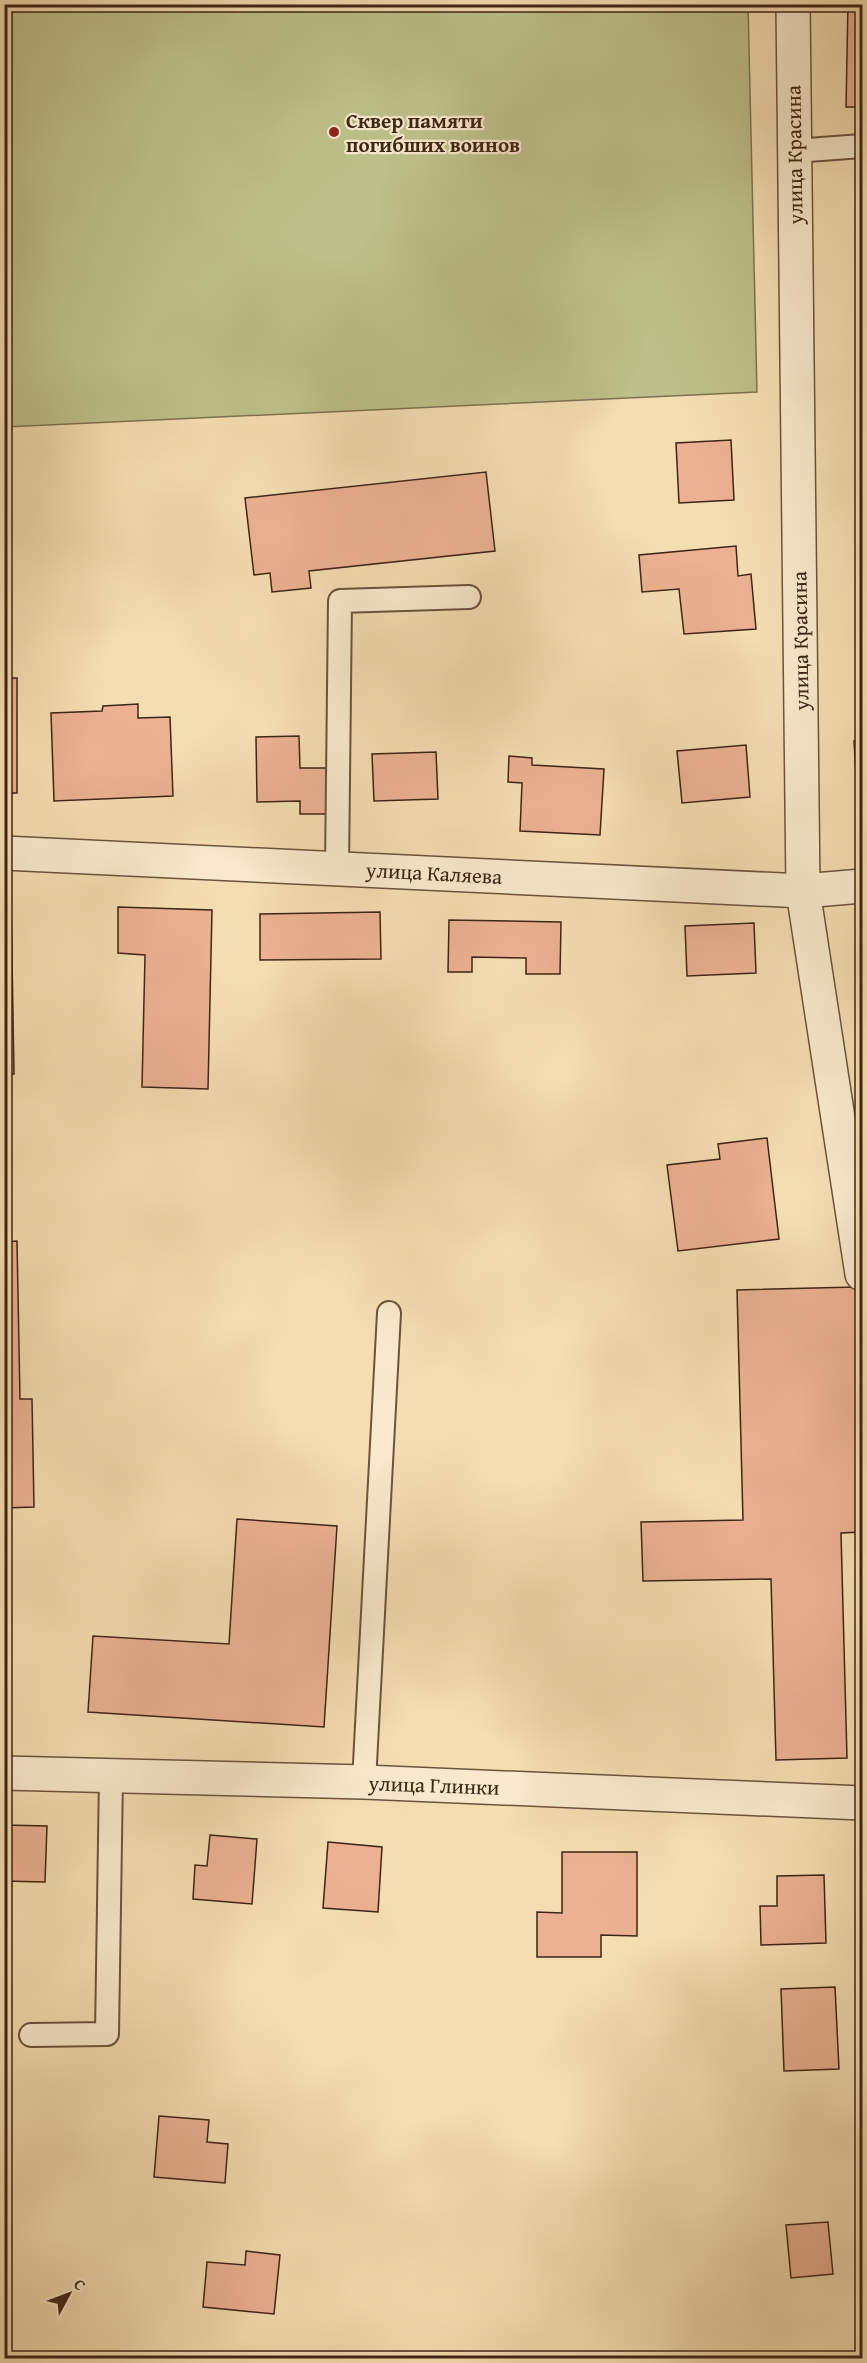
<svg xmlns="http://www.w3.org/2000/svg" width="867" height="2363" viewBox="0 0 867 2363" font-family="'Gentium Book Plus',serif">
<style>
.green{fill:#bdc08a;stroke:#7e7250;stroke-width:1.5}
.building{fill:#ebb192;stroke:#3e2515;stroke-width:1.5}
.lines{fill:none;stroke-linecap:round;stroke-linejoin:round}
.lane-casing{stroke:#6c533c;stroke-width:26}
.street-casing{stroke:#6c533c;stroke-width:36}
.lane{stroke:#f8e9cc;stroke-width:22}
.street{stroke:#f8e9cc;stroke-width:33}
.poi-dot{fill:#8f2418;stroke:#f8e9cc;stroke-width:2}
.labels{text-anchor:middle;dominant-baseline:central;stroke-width:4.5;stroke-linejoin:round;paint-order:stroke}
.poi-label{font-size:21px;font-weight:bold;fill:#3e2515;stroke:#f8e9cc;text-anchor:start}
.street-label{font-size:21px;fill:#3e2515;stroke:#f8e9cc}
</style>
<rect width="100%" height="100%" fill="#f4ddb1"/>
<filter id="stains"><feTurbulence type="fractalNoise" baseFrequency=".00333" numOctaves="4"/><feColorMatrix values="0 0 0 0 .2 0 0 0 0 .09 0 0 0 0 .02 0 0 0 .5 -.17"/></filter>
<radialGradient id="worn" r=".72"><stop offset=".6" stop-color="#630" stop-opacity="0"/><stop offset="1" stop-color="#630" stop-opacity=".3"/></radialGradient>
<!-- green -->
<path class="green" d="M4,5h744l9,387 -752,35z"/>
<!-- building -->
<g class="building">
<path d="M848,4h14v103h-16z"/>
<path d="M731,440l3,60 -55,3 -3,-60z"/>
<path d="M486,472l9,79 -186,20 2,17 -39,4 -2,-19 -16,2 -9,-77z"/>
<path d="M736,546l2,30 13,-2 5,55 -72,5 -5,-45 -37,3 -3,-37z"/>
<rect x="4" y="678" width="13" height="115"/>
<path d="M138,704v14l32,-1 3,79 -119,5 -3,-88 51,-2 1,-5z"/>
<path d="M299,736l1,32h26v46h-26v-13l-43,1 -1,-65z"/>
<path d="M854,741h8v52l-5,1z"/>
<path d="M746,745l4,52 -68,6 -5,-52z"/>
<path d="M436,752l2,47 -64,2 -2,-47z"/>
<path d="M509,756l23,2v7l72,4 -4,66 -80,-4 2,-48 -14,-1z"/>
<path d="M4,899h7l3,175h-10z"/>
<path d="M118,907l94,3 -4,179 -66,-2 3,-132 -27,-2z"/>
<path d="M380,912l1,47 -121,1v-46z"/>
<path d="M449,920l112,2 -1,52h-34v-16l-54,-1v15h-24z"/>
<path d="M754,923l2,50 -69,3 -2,-50z"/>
<path d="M767,1138l12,101 -101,12 -11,-86 53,-6 -2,-15z"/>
<path d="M17,1241l3,158h12l2,108 -30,1v-266z"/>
<path d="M856,1287l6,245 -21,1 6,225 -71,2 -5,-181 -128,2 -2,-59 102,-2 -6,-230z"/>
<path d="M237,1519l100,7 -13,201 -236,-15 5,-76 136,8z"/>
<path d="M4,1825l43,1 -2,56 -41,-1z"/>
<path d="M210,1835l47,4 -5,65 -59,-5 2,-34 12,1z"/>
<path d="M328,1842l54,5 -4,65 -55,-4z"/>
<path d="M562,1852h75v84l-36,-1v22h-64v-45l25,1z"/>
<path d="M824,1875l2,68 -65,2 -1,-39h17v-30z"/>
<path d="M835,1987l4,82 -55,2 -3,-82z"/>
<path d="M4,2005h3l-2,98h-1z"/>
<path d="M159,2116l50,4 -2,22 21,2 -3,39 -71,-6z"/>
<path d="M828,2222l5,52 -42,4 -5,-53z"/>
<path d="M246,2251l34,4 -6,59 -71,-7 4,-45 38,3z"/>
</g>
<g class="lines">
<defs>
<g id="lane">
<path d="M794,151l68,-5"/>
<path d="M337,868l3,-267 129,-4"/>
<path d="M364,1782l25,-469"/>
<path d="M31,2035l76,-1 4,-258"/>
</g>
<g id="street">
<path d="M793,4l10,887 59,383"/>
<path d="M4,853l799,38 59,-5"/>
<path d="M4,1773l360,9 498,21"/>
</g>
</defs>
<!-- lane casing -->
<use href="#lane" class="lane-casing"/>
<!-- street casing -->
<use href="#street" class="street-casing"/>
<!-- lane -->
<use href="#lane" class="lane"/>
<!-- street -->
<use href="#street" class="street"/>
</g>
<!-- markers -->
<circle class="poi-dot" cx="334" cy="132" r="6"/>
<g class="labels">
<!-- poi labels -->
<g class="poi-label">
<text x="346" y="120">Сквер памяти<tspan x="346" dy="24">погибших воинов</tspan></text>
</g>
<!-- street labels -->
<g class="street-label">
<text transform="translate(794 155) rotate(-91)">улица Красина</text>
<text transform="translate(800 641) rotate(-91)">улица Красина</text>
<text transform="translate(434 873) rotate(3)">улица Каляева</text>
<text transform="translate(434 1785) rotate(2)">улица Глинки</text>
</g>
</g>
<!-- margin -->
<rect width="867" height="2363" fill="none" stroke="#f4ddb1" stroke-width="24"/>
<rect x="6" y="6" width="855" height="2351" fill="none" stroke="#3e2515" stroke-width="3"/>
<rect x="12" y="12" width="843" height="2339" fill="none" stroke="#3e2515" stroke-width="1.5"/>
<!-- north arrow -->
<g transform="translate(69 2294) rotate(49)" stroke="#f8e9cc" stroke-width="4.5" paint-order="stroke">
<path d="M0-4.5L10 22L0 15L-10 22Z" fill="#3e2515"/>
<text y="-9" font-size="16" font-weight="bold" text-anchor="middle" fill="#3e2515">С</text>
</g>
<rect width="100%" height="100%" filter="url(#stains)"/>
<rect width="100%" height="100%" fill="url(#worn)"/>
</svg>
